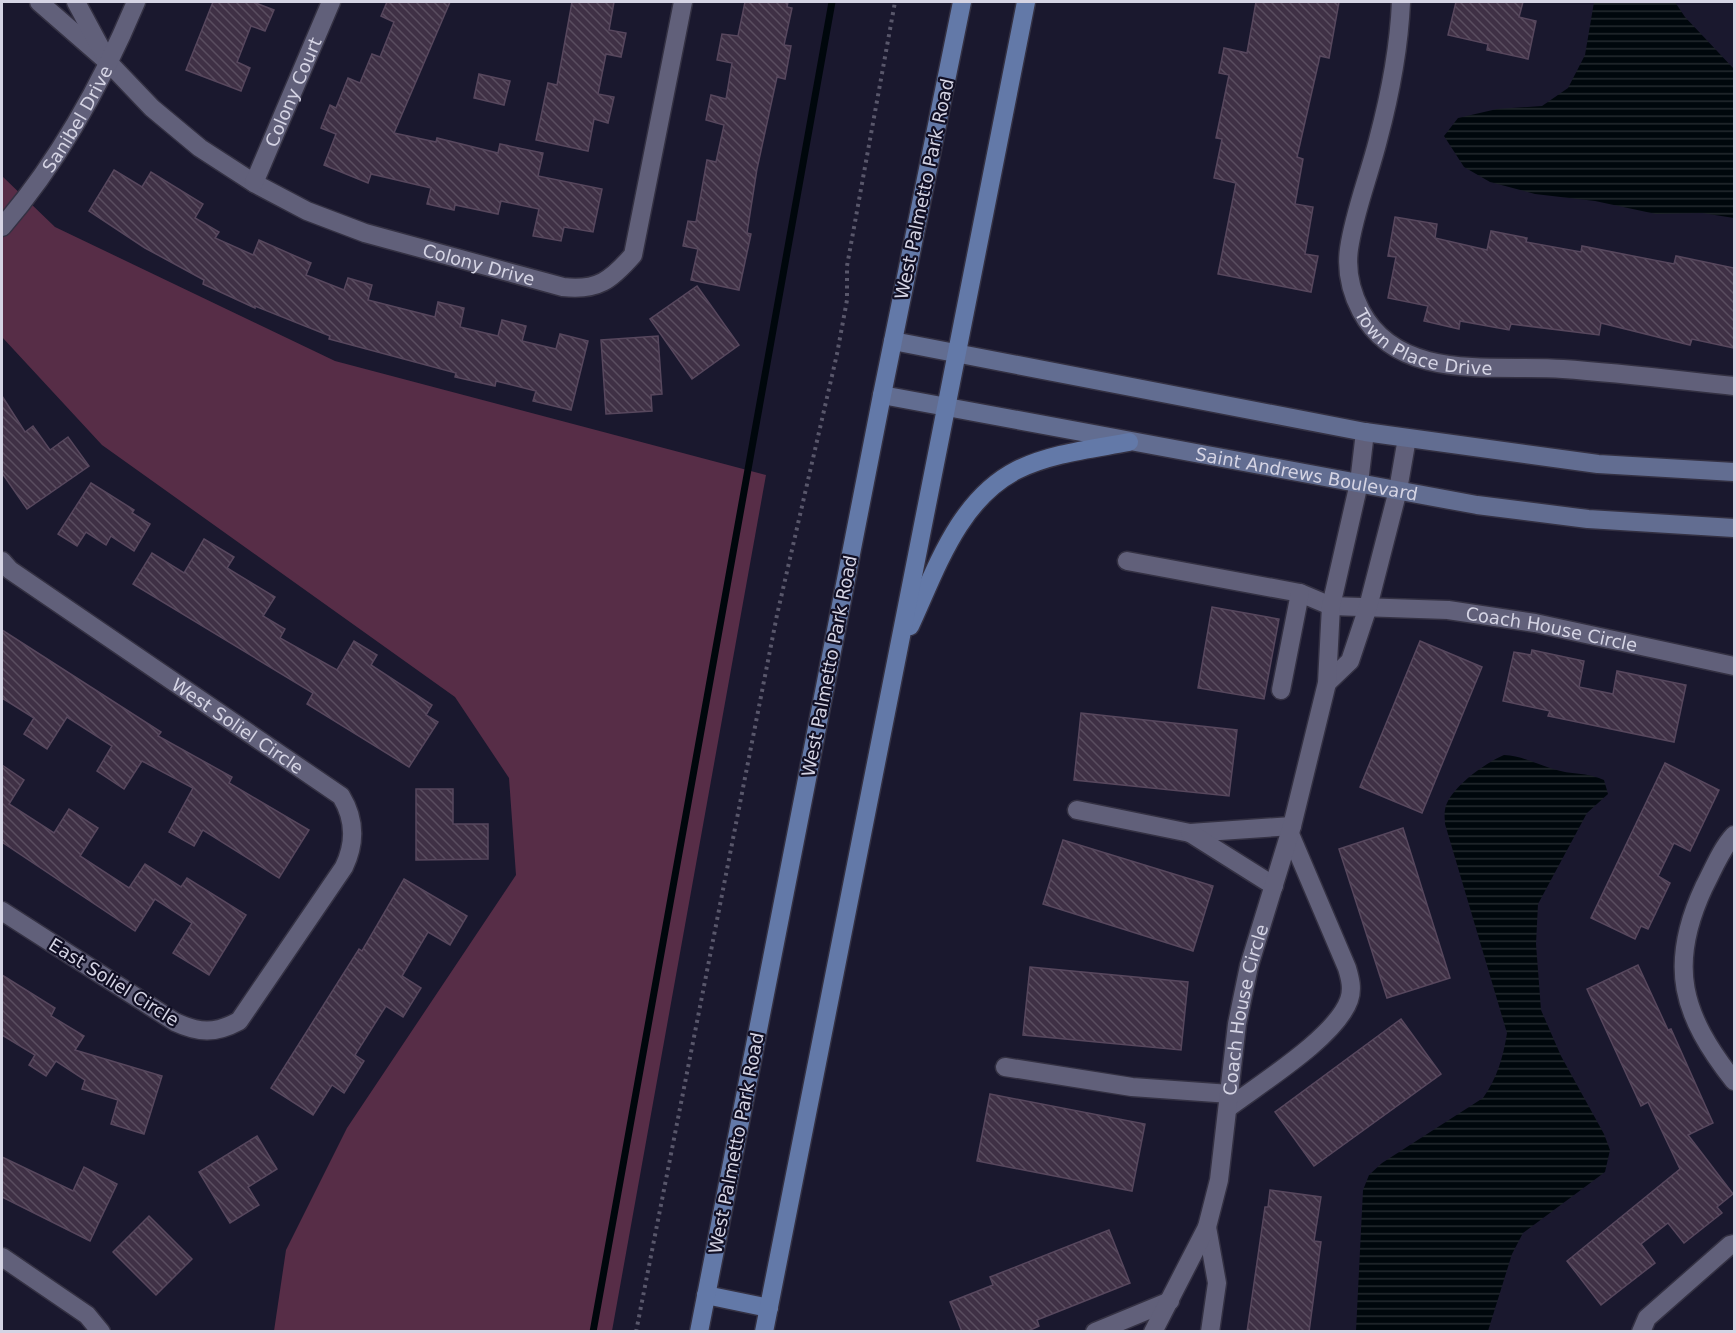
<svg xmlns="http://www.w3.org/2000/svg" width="1736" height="1333" viewBox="0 0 1736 1333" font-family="'DejaVu Sans',sans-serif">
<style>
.green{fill:#572d47}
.water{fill:url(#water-rules)}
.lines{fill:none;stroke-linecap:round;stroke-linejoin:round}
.stream{stroke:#00070c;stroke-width:7}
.building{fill:url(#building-back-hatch);stroke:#57475d;stroke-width:1.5}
.street-casing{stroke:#343143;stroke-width:21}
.secondary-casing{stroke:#343143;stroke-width:21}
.primary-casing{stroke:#343143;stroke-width:21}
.path{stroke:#59576b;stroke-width:4;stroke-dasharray:3 4.5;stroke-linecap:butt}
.street{stroke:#61607a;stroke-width:18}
.secondary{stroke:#626d91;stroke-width:18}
.primary{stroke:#6379a8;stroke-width:18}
.labels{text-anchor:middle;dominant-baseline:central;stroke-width:4.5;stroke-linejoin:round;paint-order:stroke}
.street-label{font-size:18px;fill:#d5d4e4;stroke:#110f24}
</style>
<defs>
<pattern id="water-rules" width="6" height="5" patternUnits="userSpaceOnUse" patternTransform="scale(1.5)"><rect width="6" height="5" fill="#00070c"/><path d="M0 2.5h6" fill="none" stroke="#242a2f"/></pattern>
<pattern id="building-back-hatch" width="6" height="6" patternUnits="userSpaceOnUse" patternTransform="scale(1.5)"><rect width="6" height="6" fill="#3f3045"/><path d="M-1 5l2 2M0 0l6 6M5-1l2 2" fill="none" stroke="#5a4d60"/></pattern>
</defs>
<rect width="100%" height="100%" fill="#1a182e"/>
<!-- green -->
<path class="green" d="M2,176l53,51 280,134 431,114 -154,856h-338l12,-81 61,-122 169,-253 -7,-97 -54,-81 -353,-252 -100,-108z"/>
<!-- water -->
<g class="water">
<path d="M1594,2h81l10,15 49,52v149l-32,-5 -46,1 -61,-13 -60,-7 -45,-12 -26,-15 -20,-31 14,-18 39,-9 45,-3 26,-18 17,-33z"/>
<path d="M1504,755c19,1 32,9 49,14 18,6 34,3 51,11l4,14 -21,19 -49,91 -2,40 5,66 20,46 43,78 6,16 -5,22 -82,61 -11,21 -24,77h-132l7,-141 6,-15 13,-12 101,-65c14,-20 20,-40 24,-65l-62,-209c0,-4 -1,-10 0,-14 3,-21 40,-47 59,-55z"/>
</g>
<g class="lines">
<!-- stream -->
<path class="stream" d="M593,1332l239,-1330"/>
</g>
<!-- building -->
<g class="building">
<path d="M213,2h40l21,8 -9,21 -14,-5 -14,36 13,6 -9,23 -55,-21z"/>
<path d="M387,2h63l-56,131 42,9 1,-4 61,15 2,-9 43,9 -5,23 64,13 -9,43 -29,-5 -3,14 -28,-5 6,-27 -38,-8 -3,13 -43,-9 -1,5 -27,-6 4,-16 -60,-14 -3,9 -44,-18 12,-31 -15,-6 9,-23 6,3 12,-30 12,5 12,-29 8,3 14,-35 -13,-6z"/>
<path d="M572,2h42l-5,28 17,3 -5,24 -15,-3 -8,40 16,3 -6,26 -14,-4 -6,32 -52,-11 12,-57 9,2z"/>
<path d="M745,2h43l-1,5 5,1 -8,37 7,1 -6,33 -8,-2 -20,92 -10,64 4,1 -12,56 -48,-10 7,-31 -15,-3 5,-25 8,1 11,-62 9,2 8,-37 -18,-5 5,-25 15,4 6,-36 -15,-3 5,-26 16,2z"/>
<path d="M1256,2h83l-10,56 -9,-2 -23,101 6,2 -8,45 18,3 -8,47 13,2 -7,36 -93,-18 18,-91 -22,-5 8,-39 -6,-1 13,-63 -10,-2 5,-25 23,5z"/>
<path d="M1456,2h67l-4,15 17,4 -8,38 -41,-9 1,-6 -40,-9z"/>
<path d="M479,74l31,7 -6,24 -30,-7z"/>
<path d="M114,170l28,17 9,-15 52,32 -8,14 24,14 -4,6 38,17 6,-15 52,23 -5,12 38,15 4,-12 24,7 -4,15 67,17 3,-15 26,6 -4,19 38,9 4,-16 24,6 -4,15 34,8 4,-15 28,7 -17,69 -38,-9 3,-10 -40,-10 -1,5 -40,-9 1,-4 -127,-34 1,-3 -75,-30v2l-52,-24 1,-4 -59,-32 -56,-37z"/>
<path d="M1395,217l42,7 -2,14 52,12 4,-19 36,7 -1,4 55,10 1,-6 92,18 2,-8 58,12v80l-42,-9 -2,6 -89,-22 -2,12 -88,-11 -2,6 -49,-9 -1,8 -35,-8 4,-15 -40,-8 8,-41 -8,-1z"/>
<path d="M697,286l42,59 -47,34 -42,-60z"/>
<path d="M658,336l4,58 -11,1 1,16 -46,3 -5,-74z"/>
<path d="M2,396l23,36 8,-6 17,24 18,-13 21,29 -62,43 -25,-36z"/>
<path d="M91,483l43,27 -2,3 18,11 -16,27 -23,-15 -5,9 -20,-13 -9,14 -19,-12z"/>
<path d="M204,539l30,18 -7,11 48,29 -12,19 22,13 -5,9 57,32 17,-29 23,14 -6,10 61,40 -6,10 12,7 -29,45 -102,-63 6,-11 -180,-109 19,-31 32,20z"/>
<path d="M1212,607l67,12 -15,80 -66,-11z"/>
<path d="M2,630l159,102 -3,4 74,41 -3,6 80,47 -30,48 -76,-48 -9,16 -25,-14 24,-44 -51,-27 -18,28 -27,-18 15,-25 -45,-29 -20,32 -23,-15 10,-16 -32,-20z"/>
<path d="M1420,641l62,26 -60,146 -62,-26z"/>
<path d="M1532,650l52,11 -5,26 34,7 4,-23 69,14 -12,57 -126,-26 2,-5 -47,-10 11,-49 17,3z"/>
<path d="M1081,713l156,17 -8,66 -155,-16z"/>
<path d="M1665,763l54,27 -29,61 -16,-8 -16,33 12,7 -22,46 -7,-3 -6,13 -44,-21z"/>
<path d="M2,765l22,15 -15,24 45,29 15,-24 29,19 -18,28 49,32 16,-24 36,23 6,-9 59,37 -37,60 -36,-22 19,-30 -37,-24 -20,32 -133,-89z"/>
<path d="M416,789h37v35h35v35l-72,1z"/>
<path d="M1403,828l47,150 -63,20 -48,-149z"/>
<path d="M1063,840l150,46 -20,65 -150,-47z"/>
<path d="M404,879l63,37 -17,29 -22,-13 -26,44 19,12 -18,29 -17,-11 -31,49 9,6 -20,32 -12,-8 -19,30 -42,-27 88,-139 3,2z"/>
<path d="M1638,965l30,65 3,-1 42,94 -25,12 45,59 -16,13 5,6 -38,30 -16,-20 -27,21 14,19 -54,42 -34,-44 113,-92 -32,-67 -7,4 -54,-117z"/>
<path d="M1030,967l158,15 -7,68 -158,-15z"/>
<path d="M2,975l53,33 -4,8 33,20 -9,14 87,26 -18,58 -33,-10 7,-24 -36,-11 3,-9 -29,-19 -10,15 -17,-11 6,-10 -33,-20z"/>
<path d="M1401,1019l40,55 -127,92 -39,-54z"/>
<path d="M990,1094l155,30 -13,67 -155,-30z"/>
<path d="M257,1136l20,33 -29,18 11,18 -29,18 -31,-51z"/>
<path d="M2,1157l71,34 11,-24 33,17 -27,57 -88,-44z"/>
<path d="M1270,1190l51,7 -7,44 7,1 -12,90h-62l18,-125h3z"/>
<path d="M149,1216l43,43 -36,36 -43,-43z"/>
<path d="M1109,1230l21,53 -93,37 2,6 -13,6h-64l-12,-30 43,-17 -3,-8z"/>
</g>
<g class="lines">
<defs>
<g id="street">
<path id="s1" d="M39,2l70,61 43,45 48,40 54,35 53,28 58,22 198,54c35,4 48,-7 70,-32l50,-253"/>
<path d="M76,2l29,54"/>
<path id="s2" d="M1401,2c-2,46 -11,93 -23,138 -9,36 -24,73 -29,109 -3,22 2,43 12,62 38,72 134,53 202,58 57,4 114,11 171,17"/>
<path id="s3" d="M254,183l77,-181"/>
<path id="s4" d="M2,227c58,-67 100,-144 134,-225"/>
<path id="s5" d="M2,561l8,9 331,226c14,23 15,46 3,71l-105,154c-24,13 -40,12 -64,1l-173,-111"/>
<path id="s6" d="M1127,561l173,32 31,13 117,4 87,13 199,43"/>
<path d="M1327,683l23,-22 18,-54 30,-117 9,-52"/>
<path d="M1281,690l19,-97"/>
<path d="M1077,810l113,23 102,-7"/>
<path d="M1190,833l84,53"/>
<path d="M1734,835c-13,14 -21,35 -30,52 -37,79 -22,128 30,194"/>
<path d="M1005,1067l127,20 98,7"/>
<path d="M1228,1108c33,-25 108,-71 121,-108 4,-11 1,-22 -2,-32l-57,-134"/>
<path d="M1207,1227l10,56 -7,49"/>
<path d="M2,1257l85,58 14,17"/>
<path d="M1095,1332l75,-31"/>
<path id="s7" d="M1153,1332l54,-105 12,-47 18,-156 12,-58 43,-140 35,-143 4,-77 28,-123 6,-51"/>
<path d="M1641,1332l6,-14 83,-73 4,-1"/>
</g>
<g id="secondary">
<path d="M893,341l472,91 233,32 136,8"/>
<path id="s8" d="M882,395l595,110 111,14 146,9"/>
</g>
<g id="primary">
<path d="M910,626c26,-56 48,-126 107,-156 35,-17 75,-21 112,-28"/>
<path d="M706,1295l63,13"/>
<path d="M699,1332l183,-937 80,-393"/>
<path d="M764,1332l262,-1330"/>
</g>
</defs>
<!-- street casing -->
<use href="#street" class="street-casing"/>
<!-- secondary casing -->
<use href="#secondary" class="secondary-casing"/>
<!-- primary casing -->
<use href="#primary" class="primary-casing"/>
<!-- path -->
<path class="path" d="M636,1332l141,-717 60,-261 10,-54v-34l48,-264"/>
<!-- street -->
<use href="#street" class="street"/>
<!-- secondary -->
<use href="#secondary" class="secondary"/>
<!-- primary -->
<use href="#primary" class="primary"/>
</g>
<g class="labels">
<!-- street labels -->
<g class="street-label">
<text stroke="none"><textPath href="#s3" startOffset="99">Colony Court</textPath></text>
<text stroke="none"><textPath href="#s4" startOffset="132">Sanibel Drive</textPath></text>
<text transform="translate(924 189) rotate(-78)">West Palmetto Park Road</text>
<text stroke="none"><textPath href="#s1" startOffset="522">Colony Drive</textPath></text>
<text stroke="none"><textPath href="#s2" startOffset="392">Town Place Drive</textPath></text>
<text stroke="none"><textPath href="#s8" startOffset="432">Saint Andrews Boulevard</textPath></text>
<text stroke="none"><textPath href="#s6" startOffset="432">Coach House Circle</textPath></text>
<text transform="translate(829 666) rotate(-79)">West Palmetto Park Road</text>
<text stroke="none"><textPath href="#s5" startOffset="288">West Soliel Circle</textPath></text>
<text transform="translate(114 982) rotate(32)">East Soliel Circle</text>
<text stroke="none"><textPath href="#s7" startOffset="339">Coach House Circle</textPath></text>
<text transform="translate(736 1143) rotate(-79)">West Palmetto Park Road</text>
</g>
</g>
<!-- border -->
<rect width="1736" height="1333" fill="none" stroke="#d5d4e4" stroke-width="6"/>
</svg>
